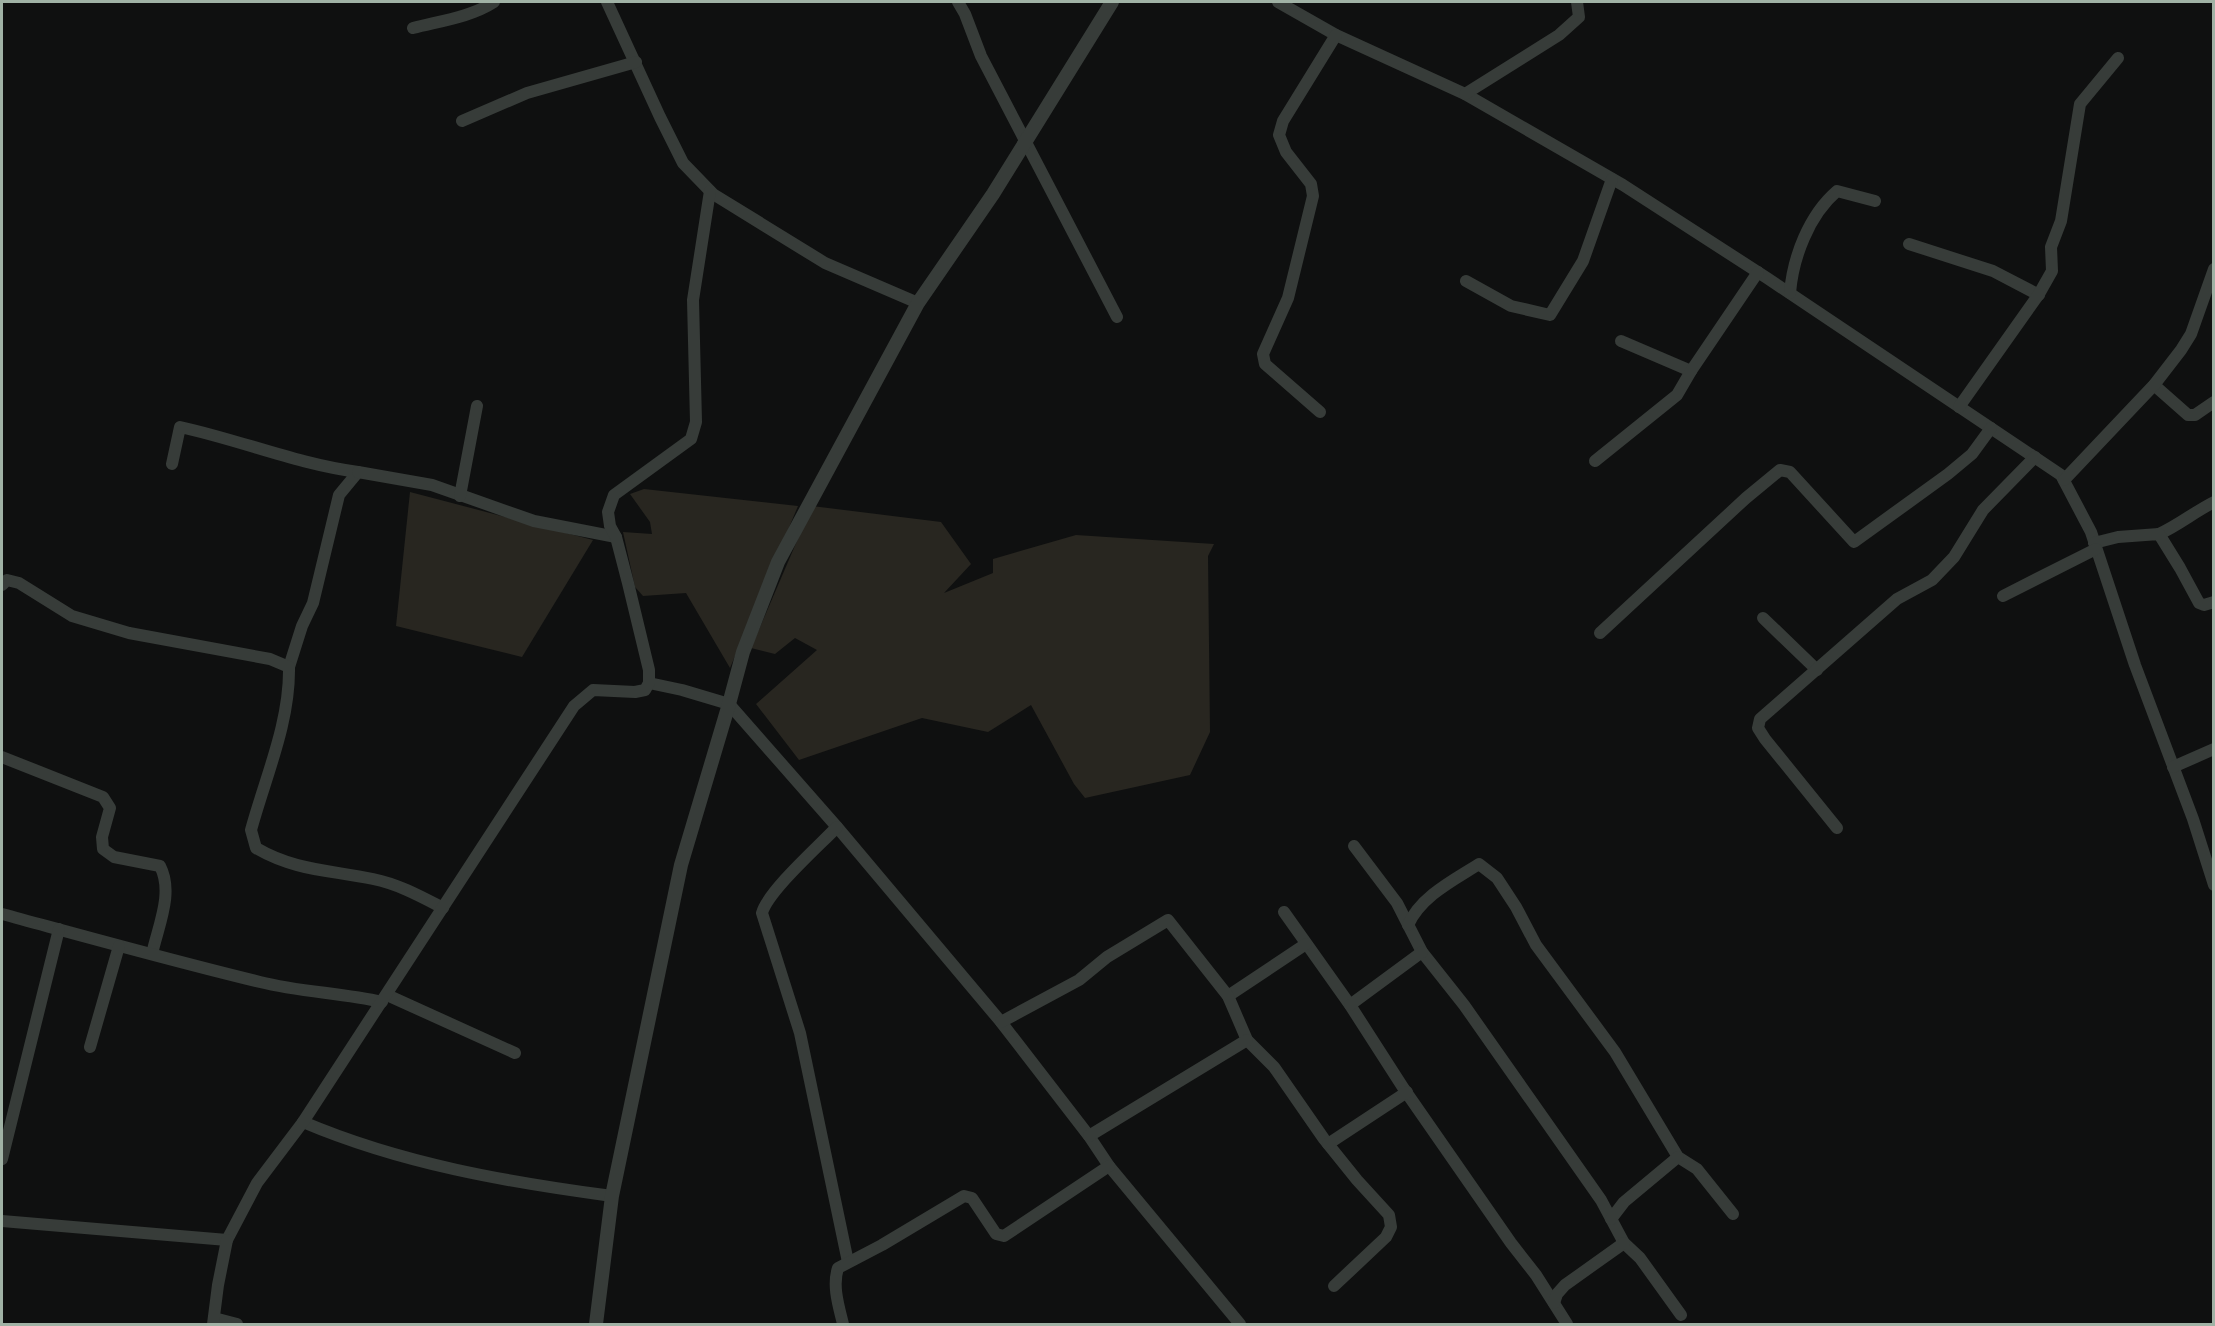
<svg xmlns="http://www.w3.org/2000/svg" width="2215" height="1326" viewBox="0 0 2215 1326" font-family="Signika,sans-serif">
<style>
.green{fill:#282620}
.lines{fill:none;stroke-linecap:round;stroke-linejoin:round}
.minor{stroke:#373c39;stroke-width:12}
.tertiary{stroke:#373c39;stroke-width:14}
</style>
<rect width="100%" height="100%" fill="#0f1010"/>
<!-- green -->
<g class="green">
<path d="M644,489l154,17 -68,162 -44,-75 -43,3 -8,-9 -12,-55 29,2 -2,-12 -20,-28z"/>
<path d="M410,492l183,48 -71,117 -126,-31z"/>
<path d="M812,506l129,16 30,42 -27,29 49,-20v-14l83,-24 138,9 -6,12 2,176 -20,43 -105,23 -11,-14 -43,-79 -43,27 -66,-14 -123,42 -43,-56 61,-54 -22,-12 -20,16 -24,-6z"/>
</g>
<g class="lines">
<!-- minor -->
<g class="minor">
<path d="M607,2l53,115 23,46 30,31 112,69 93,40"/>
<path d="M958,2l7,12 16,42 136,261"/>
<path d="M1278,2l58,33 129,59 158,91 144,93 294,197 30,57 44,133 58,154 21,66"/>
<path d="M413,28c27,-7 58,-11 81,-26"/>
<path d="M1465,94l94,-59 20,-18 -2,-15"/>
<path d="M462,121l65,-28 109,-31"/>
<path d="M1909,244l84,27 46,24"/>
<path d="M1466,281l45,25 39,9 33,-54 29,-82"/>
<path d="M1790,293c3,-36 19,-78 47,-102l38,10"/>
<path d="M1621,341l70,30"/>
<path d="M2154,385l34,30h7l19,-13"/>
<path d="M1959,407l80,-113 13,-23 -1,-24 10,-26 19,-117 38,-46"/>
<path d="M1320,412l-55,-48 -2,-10 25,-56 25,-102 -2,-12 -25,-32 -7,-17 4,-14 53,-86"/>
<path d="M1595,461l82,-66 14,-24 67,-99"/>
<path d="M172,464l8,-37c60,13 117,37 178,45l-19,23 -26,108 -11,23 -13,41"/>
<path d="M358,472l74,13 102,36 82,16"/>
<path d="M2064,480l90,-95 27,-35 10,-16 23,-65"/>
<path d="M460,496l17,-90"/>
<path d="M2159,534c20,-9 35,-22 55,-32"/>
<path d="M2094,543l24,-6 41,-3 21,34 19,35 5,2 10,-3"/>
<path d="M2,585l5,-5 12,3 53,33 57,17 141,26 19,8c1,56 -24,111 -38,163l5,18c39,23 75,22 117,31 25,5 47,17 70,29"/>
<path d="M2003,596l93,-47"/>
<path d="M1763,618l54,52"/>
<path d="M1600,633l146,-135 34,-28 10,2 64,70 94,-68 24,-20 19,-26"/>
<path d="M649,683l33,7 47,14 108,123 164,195 88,114 20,30 131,158"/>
<path d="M2,757l101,40 7,11 -8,29 1,12 11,8 46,9c14,27 -2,60 -8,88"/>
<path d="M2173,767l41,-18"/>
<path d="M837,827c-18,19 -69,64 -75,86l38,120 48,229"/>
<path d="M1837,828l-72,-89 -7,-11 2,-9 137,-120 35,-19 22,-23 29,-47 52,-53"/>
<path d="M1354,846l43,57 25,49 42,53 137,195 23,43 16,15 41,57"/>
<path d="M1284,912l66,93 54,84 107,154 25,32 31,49"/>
<path d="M2,914c85,23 171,47 258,68 40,10 82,11 122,20"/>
<path d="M1408,925c13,-29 46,-45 71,-61l18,14 19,29 20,38 79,107 63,105 19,12 36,45"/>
<path d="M387,995l128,58"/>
<path d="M1228,996l78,-52"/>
<path d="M1350,1005l72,-53"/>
<path d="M1001,1022l78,-42 28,-23 61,-37 60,76 19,44 27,27 50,72 33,41 32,35 2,12 -5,10 -52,49"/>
<path d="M90,1047l29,-101"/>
<path d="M303,1122c99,42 204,60 309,74"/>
<path d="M1089,1136l158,-96"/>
<path d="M1328,1144l79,-52"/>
<path d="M2,1159l57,-230"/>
<path d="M1611,1219l13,-17 54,-45"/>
<path d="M2,1221l225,19 30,-57 46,-61 271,-416 19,-16 42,2 10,-2 4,-7v-13l-21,-87 -12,-46 -6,-11 -2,-14 6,-17 77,-56 5,-17 -3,-122 17,-109"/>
<path d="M1554,1303l3,-9 8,-9 59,-42"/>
<path d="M214,1318l23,6"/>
<path d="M213,1324l5,-39 9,-45"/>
<path d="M843,1324c-4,-17 -11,-38 -5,-56l44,-23 82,-49 8,2 24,36 8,2 105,-70"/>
</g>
<!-- tertiary -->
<path class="tertiary" d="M596,1324l16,-128 69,-331 48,-161 14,-52 35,-90 140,-259 75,-109 119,-192"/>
</g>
<!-- border -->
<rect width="2215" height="1326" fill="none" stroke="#a0b2a5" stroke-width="6"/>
</svg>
